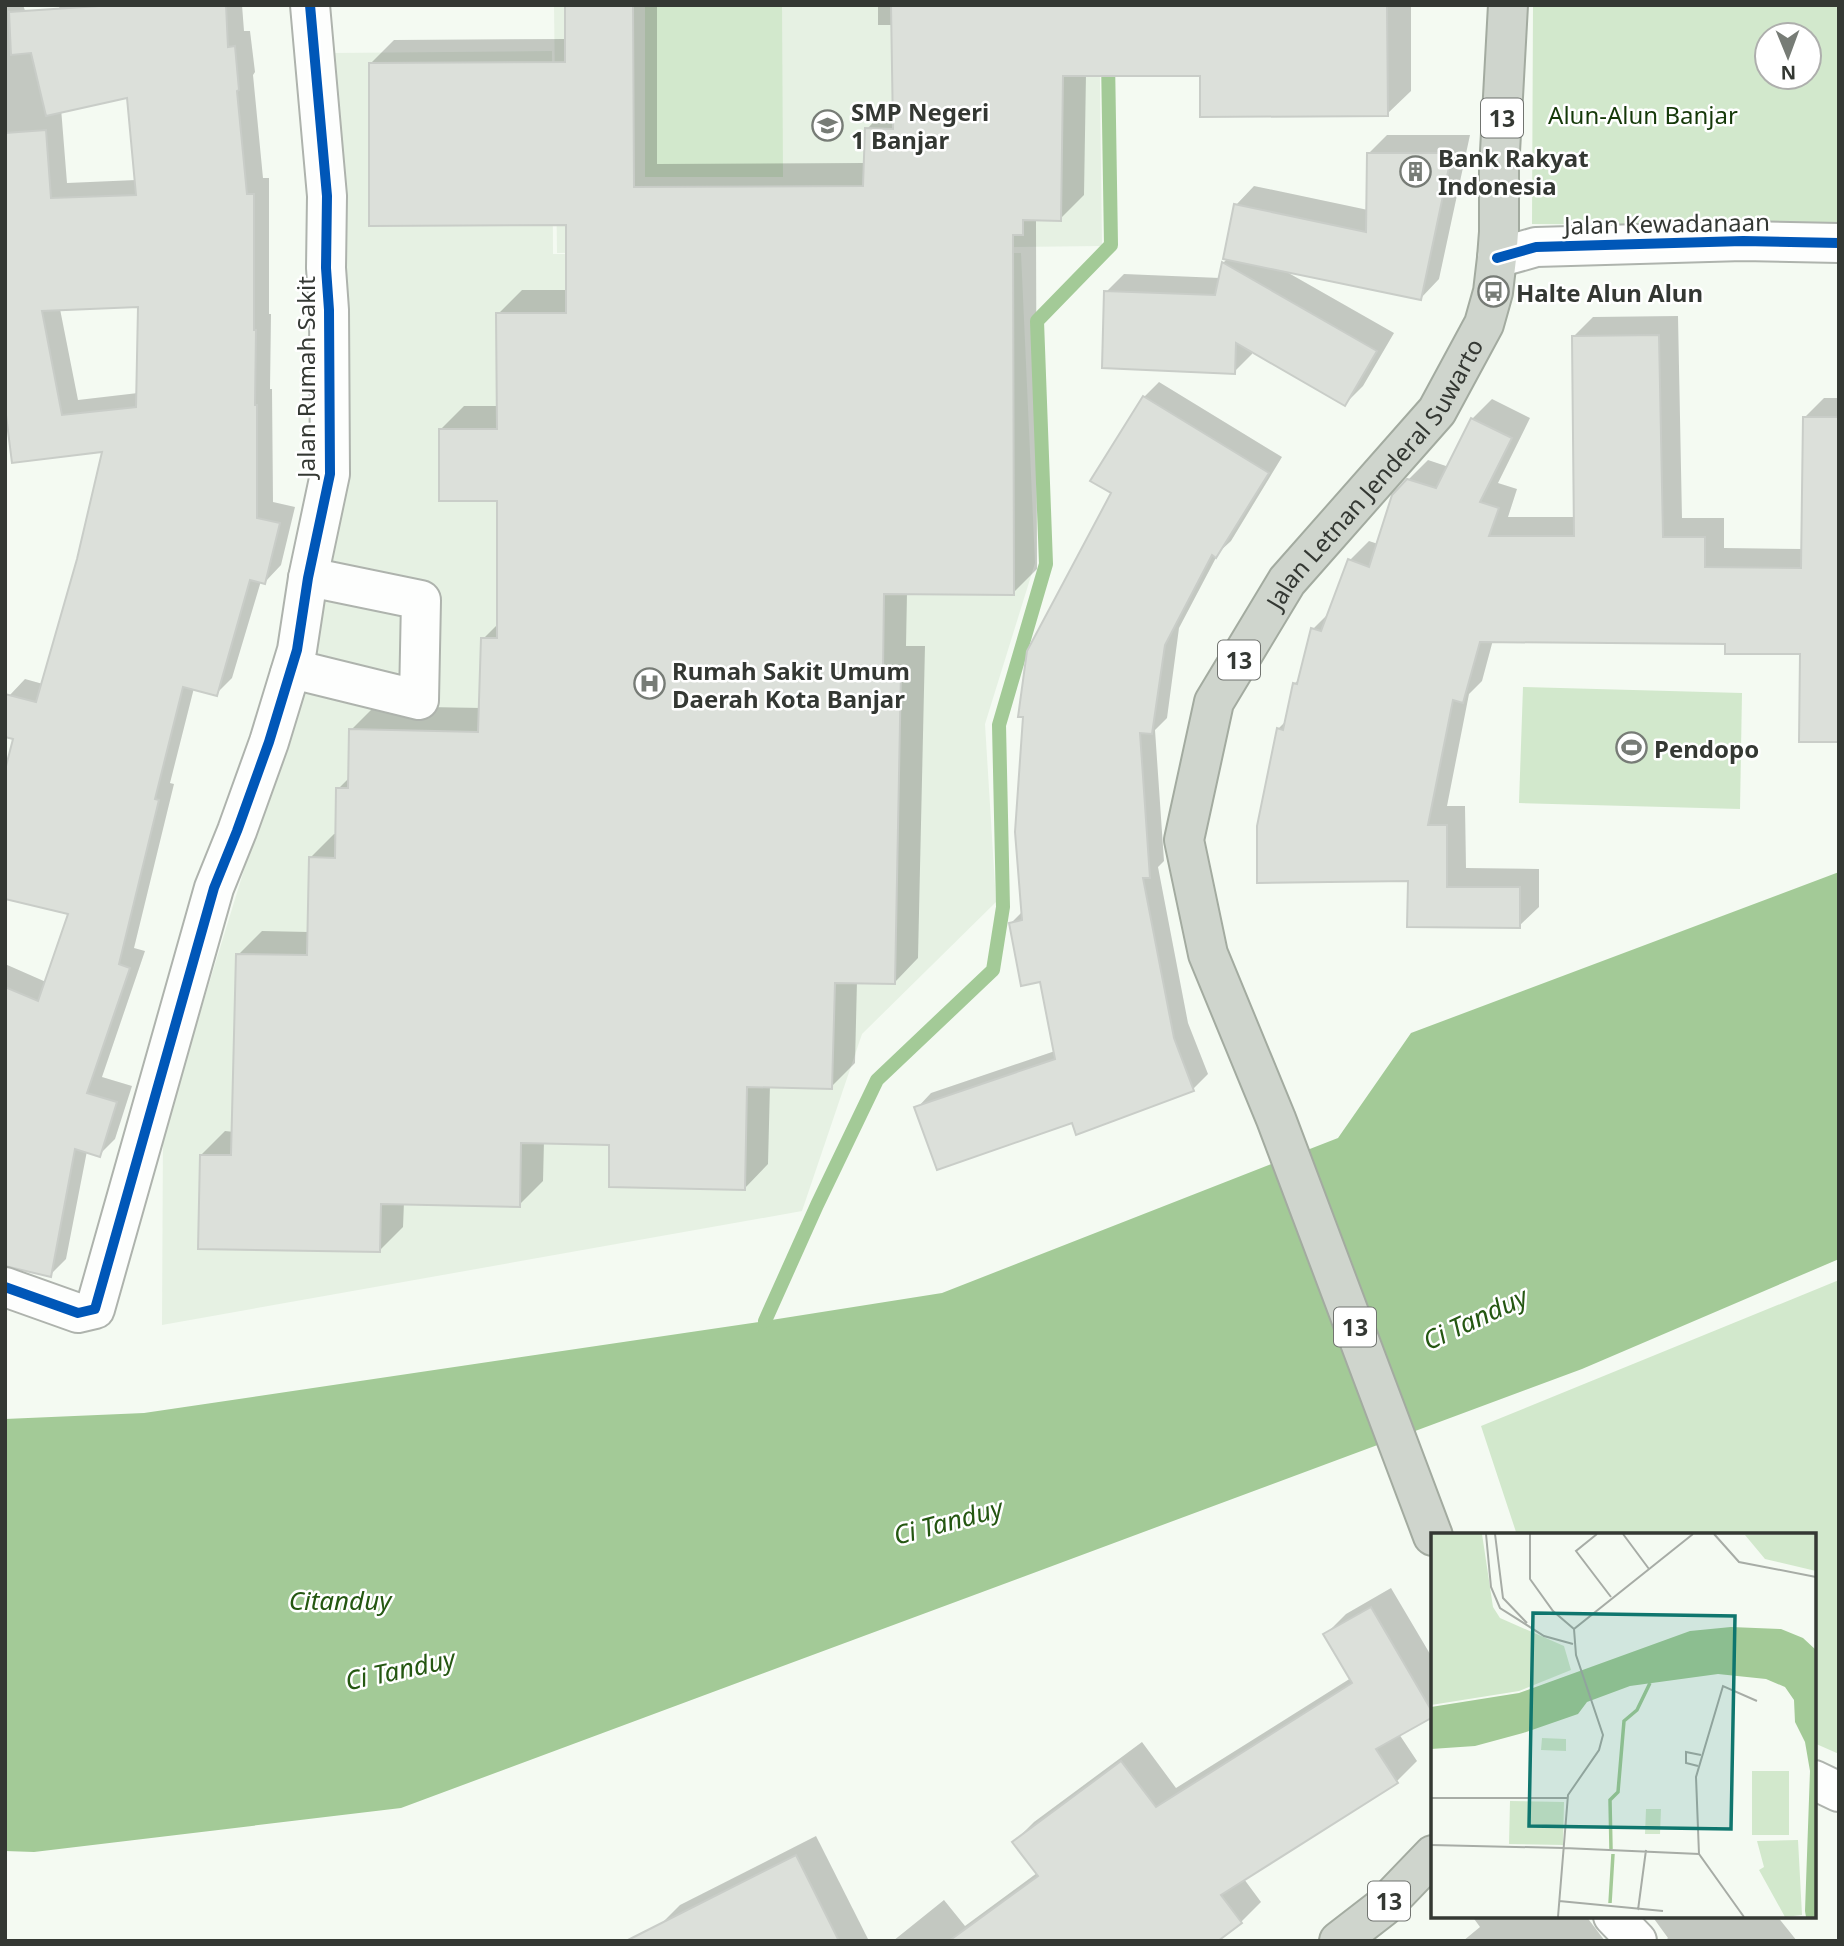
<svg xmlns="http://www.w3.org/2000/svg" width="1844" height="1946" viewBox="0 0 1844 1946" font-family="'Noto Sans',sans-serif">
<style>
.built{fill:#e6f1e3}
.green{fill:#d2e8cc;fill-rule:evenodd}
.water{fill:#a3ca97}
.shadow{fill:#0003;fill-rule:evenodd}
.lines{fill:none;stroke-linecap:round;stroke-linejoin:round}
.stream{stroke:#a3ca97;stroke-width:14}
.building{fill:#dce0da;stroke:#c9cdc8;stroke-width:2;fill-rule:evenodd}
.minor-casing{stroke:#aeb3ad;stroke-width:42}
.highway-casing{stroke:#a3aba0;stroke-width:42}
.minor{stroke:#fdfefd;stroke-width:38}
.highway{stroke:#cfd5cd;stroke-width:38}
.cycleway-casing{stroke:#fff;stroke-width:15}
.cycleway{stroke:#0057b8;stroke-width:10}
.labels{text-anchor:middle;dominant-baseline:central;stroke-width:5;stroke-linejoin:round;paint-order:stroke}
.shield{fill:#fff;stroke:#717470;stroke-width:2}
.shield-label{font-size:23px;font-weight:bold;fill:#343833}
.poi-label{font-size:24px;font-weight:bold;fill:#343833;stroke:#fff;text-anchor:start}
.park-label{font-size:24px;fill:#153909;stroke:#fff}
.street-label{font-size:24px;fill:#343833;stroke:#fff}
.water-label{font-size:26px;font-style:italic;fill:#245711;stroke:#fff}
.inset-river{fill:none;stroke:#a3ca97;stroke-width:3.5}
.inset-road{fill:none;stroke:#a7aca6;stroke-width:2}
.view{fill:#0f766e;fill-opacity:0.15;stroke:#0f766e;stroke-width:3.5}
.inset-edge{fill:none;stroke:#343833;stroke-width:3.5}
</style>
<rect width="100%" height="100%" fill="#f4faf2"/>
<!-- built -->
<g class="built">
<path d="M554,5h545l3,241 -545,7z"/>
<path d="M552,51l1,203 468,-1 14,310 -50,161 11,178 -134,132 -60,177 -640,114 1,-192 142,-461 26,-619z"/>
</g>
<!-- green -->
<g class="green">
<path d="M645,5h137l1,172h-138z"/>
<path d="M1533,5h306v221l-307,-2zM1767,35h42v42h-42z"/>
<path d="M1523,687l219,6 -2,116 -221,-6z"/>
<path d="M1839,1280v474l-25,-11v-208h-297l-36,-109z"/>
</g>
<!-- water -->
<path class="water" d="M1839,872v387l-257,110 -1181,439 -367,44 -29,-1v-432l139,-6 621,-92 177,-28 396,-155 73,-105z"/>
<!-- shadow -->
<g class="shadow">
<path d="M5,5h18l38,103 6,75 69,-3 -8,-84 -58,13 -11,-104h183l2,26h6l5,41 -2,3 10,103h6v136h2l-1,75h2l1,113 22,5 -14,58 -16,17 -4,-1 -29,97 -16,16 -22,-6 -24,95 4,1 -40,164 11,3 -43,126 30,9 -17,53 -16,16 -12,-4 -21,108 -16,16 -45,-11v-300l41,18 24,-69 -55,-175 -6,-42 16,-17 18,5 36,-124 26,-110 -100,-59zM139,305l-1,88 -60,7 -18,-91z"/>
<path d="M567,5h90v159l208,-1 2,-34 23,-24h4l-1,-80h-15v-20h533v86l-24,23 -185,-40h-116l-2,121 -24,24 -24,1 1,349 -24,24h-106l-1,53h19l-7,312 -23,24 -38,-1 -2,82 -24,24 -61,-2 -2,79 -23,24 -134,-45 -67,-2 -1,40 -24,24 -115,-3 -1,25 -24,24 -178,-96 24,-24 9,1 4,-177 24,-24 47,1 1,-74 24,-24h3l1,-45 12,-12 1,-47 24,-24 106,2 2,-69 16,-16v-124l-59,-69 24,-24h34v-92l24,-24h46l-1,-67 -197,-159 24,-24 173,-1z"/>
<path d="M1387,135h83l-31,144 -18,19 -136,-27 109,62 -31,53 -18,18 -93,-54v4l-18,18 -128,-80 18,-18 96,4 3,-15 5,-5 8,-53 18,-19 114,24v-56z"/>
<path d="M1678,316l4,202h42v30l79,1 1,-131 20,-20h15v343l-37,-88 -75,-11 -234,-2 -11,41 -13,13 -22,112h18l1,62 73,1v38l-20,19 -109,-47 -132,-150 8,-8 8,-37 7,-6 12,-49 17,-17 20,-52 19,-19 9,3 30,-64 20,-20 21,7 23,-48 20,-20 38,19 -32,65 19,6 -9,28h68l-3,-180 20,-20z"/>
<path d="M1159,382l123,75 -51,84 -12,11 -40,76 -12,90 -12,12 9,131 -6,6 30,156 20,51 -15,15 -116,44 -4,-12 -156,-13 14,-15 124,-42 -14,-71 -30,-57 12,-12 90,-418 31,-96z"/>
<path d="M1391,1588l42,71v56l-34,19 18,27 -20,20 -153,98 17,23 -20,20 -26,19h-322l51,-41 21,26 72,-53 -23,-31 20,-20 108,-80 34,46 175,-110 -25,-44 20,-20z"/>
<path d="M816,1836l53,105h-201l-8,-16 20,-20z"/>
<path d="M1472,1916h114l19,25h-142l17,-14z"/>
<path d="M1652,1916h125l20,25h-132l3,-3z"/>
</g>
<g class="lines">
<!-- stream -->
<path class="stream" d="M765,1321l52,-116 60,-125 116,-110 10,-63 -4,-182 47,-161 -9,-243 74,-76 -3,-186"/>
</g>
<!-- building -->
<g class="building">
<path d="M114,5h112l2,42 7,-1 4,44 -2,1 10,103h7v136h2l-1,75h2v113l23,5 -15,61 -15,-4 -33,116 -34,-9 -28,112 4,1 -40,164 11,4 -43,125 30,9 -17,55 -25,-8 -24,128 -46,-11v-279l33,14 30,-87 -63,-15v-129l8,-31 -8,-2v-43l31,8 41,-143 25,-107 -90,11 -7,-56v-274l41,-3 5,68 85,-3 -9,-97 -81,18 -15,-63 -20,2 -2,-43zM138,307l-2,100 -74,8 -20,-104z"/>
<path d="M565,5h68l1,182 229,-1 2,-58 28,1 -2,-124h496l1,111 -188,1v-41h-137l-2,145 -38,-1v15h-10l1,360 -130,-1 -1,75 18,1 -6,314 -60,-1 -3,106 -85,-2 -2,103 -136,-3v-42l-88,-2 -1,64 -139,-3 -1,48 -182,-3 2,-94h31l5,-201 71,1 2,-98 26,1 1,-70h12l1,-59 129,3 3,-94h16v-137h-58v-72h58l-1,-116h70v-88l-197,1v-163l196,-1z"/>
<path d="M1367,153h85l-31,147 -198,-41 11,-55 132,28z"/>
<path d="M1222,262l155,89 -32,55 -109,-63 -1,31 -133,-6 2,-77 111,4z"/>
<path d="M1659,335l4,202h42v30l96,1 2,-151h36v325h-40l1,-88h-75v-10l-245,-2 -17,61 -10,-3 -25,125h19v62h73v41l-113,-1 1,-46 -151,2v-57l20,-98 6,2 10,-47 4,1 14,-56 10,3 27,-72 21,8 23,-72 15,-16 29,9 35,-70 41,20 -32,64 19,6 -10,28h85l-2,-200z"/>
<path d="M1143,396l126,77 -53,85 -4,-3 -47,90 -13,89 -12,-1 10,145h-7l31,160 20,53 -118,44 -4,-12 -135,47 -23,-63 141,-48 -15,-77 -19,4 -12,-63 13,-3 -7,-88 8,-115h-5l9,-66 84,-158 -21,-12z"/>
<path d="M1371,1607l62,106v4l-57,32 22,34 -177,112 21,28 -24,18h-269l89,-65 -26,-34 109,-81 35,46 196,-124 -29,-49z"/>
<path d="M796,1855l43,86h-213z"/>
</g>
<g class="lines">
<defs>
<g id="minor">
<path d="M1497,258l39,-11 207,-6 96,2"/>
<path d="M290,674l15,-2 114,28 2,-100 -102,-21 -11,-1"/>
<path d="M5,1287l73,26 17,-4 119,-421 23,-57 32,-89 28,-92 11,-72 22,-104 -1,-164 -3,-42 1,-72 -17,-191"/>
<path d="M1814,1780l25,12"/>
<path d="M1613,1916l24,25"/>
</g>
<g id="highway">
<path id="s1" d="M1433,1536l-157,-417 -68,-165 -24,-114 30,-138 73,-121 150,-170 47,-87 9,-32 4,-34 2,-26v-62l9,-165"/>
<path d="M1339,1941l44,-34 50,-52"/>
</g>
</defs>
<!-- minor casing -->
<use href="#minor" class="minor-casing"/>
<!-- highway casing -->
<use href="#highway" class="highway-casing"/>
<!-- minor -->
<use href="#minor" class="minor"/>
<!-- highway -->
<use href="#highway" class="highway"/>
<defs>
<g id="cycleway">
<path d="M1497,258l39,-11 207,-6 96,2"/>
<path d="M5,1287l73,26 17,-4 119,-421 23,-57 32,-89 28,-92 11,-72 22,-104 -1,-164 -3,-42 1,-72 -17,-191"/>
</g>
</defs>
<!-- cycleway casing -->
<use href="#cycleway" class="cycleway-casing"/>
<!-- cycleway -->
<use href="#cycleway" class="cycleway"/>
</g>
<!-- icons -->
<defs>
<symbol id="school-ring" viewBox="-11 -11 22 22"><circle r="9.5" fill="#fff" stroke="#777c76" stroke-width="1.5"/><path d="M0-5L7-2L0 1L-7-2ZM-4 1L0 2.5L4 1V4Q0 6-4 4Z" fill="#777c76"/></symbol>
<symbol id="building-ring" viewBox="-11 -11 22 22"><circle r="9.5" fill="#fff" stroke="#777c76" stroke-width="1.5"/><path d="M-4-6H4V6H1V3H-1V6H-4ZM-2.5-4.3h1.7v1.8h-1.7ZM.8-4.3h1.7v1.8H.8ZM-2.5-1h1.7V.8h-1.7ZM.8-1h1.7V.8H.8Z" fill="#777c76"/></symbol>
<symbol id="bus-ring" viewBox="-11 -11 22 22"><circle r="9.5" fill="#fff" stroke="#777c76" stroke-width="1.5"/><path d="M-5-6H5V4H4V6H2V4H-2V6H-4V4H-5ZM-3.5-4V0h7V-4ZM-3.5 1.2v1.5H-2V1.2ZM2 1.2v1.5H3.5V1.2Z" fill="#777c76"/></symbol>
<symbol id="hospital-ring" viewBox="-11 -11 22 22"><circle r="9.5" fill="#fff" stroke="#777c76" stroke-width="1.5"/><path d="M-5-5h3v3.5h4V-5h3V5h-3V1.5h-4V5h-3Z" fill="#777c76"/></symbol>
<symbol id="stadium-ring" viewBox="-11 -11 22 22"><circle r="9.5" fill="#fff" stroke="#777c76" stroke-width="1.5"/><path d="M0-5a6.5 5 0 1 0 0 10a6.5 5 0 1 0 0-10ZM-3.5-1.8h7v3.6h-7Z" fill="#777c76"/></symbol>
</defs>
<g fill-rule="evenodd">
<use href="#school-ring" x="810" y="108" width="35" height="35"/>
<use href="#building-ring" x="1398" y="154" width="35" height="35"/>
<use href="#bus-ring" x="1476" y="274" width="35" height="35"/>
<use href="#hospital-ring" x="632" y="666" width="35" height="35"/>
<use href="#stadium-ring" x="1614" y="730" width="35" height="35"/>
</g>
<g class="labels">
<!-- shield labels -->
<g class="shield">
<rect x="1481" y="98.5" width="42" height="39" rx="5"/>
<rect x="1218" y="640.5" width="42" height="39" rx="5"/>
<rect x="1334" y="1307.5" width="42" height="39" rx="5"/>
<rect x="1368" y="1881.5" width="42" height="39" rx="5"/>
</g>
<g class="shield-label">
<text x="1502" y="118">13</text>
<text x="1239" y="660">13</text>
<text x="1355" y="1327">13</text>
<text x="1389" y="1901">13</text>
</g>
<!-- poi labels -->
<g class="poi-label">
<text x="851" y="111">SMP Negeri<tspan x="851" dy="28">1 Banjar</tspan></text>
<text x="1438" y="157">Bank Rakyat<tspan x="1438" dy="28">Indonesia</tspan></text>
<text x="1516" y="292">Halte Alun Alun</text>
<text x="672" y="670">Rumah Sakit Umum<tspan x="672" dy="28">Daerah Kota Banjar</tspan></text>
<text x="1654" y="748">Pendopo</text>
</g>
<!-- park labels -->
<g class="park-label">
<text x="1643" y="114">Alun-Alun Banjar</text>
</g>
<!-- street labels -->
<g class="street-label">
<text transform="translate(1667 223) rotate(-1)">Jalan Kewadanaan</text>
<text transform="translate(305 377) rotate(-90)">Jalan Rumah Sakit</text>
<text stroke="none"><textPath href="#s1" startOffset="1162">Jalan Letnan Jenderal Suwarto</textPath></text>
</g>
<!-- water labels -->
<g class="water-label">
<text transform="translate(1475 1318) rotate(-25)">Ci Tanduy</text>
<text transform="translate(948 1521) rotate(-15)">Ci Tanduy</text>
<text x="340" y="1600">Citanduy</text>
<text transform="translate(400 1669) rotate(-12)">Ci Tanduy</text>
</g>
</g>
<!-- overview -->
<g transform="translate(1431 1533)">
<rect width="385" height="385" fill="#f4faf2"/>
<path d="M0,1h51l11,73 7,11 64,28 7,24 -52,21 -88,14zM385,1v37l-51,-12 -20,-24zM111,205l24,1v12l-25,-1zM321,238h37v64h-37zM79,268l54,1 -1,43 -54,-1zM215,276h15l-1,25h-15zM367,307l4,75 -17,2 -26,-47 5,-3 -7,-26z" fill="#d2e8cc"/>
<path d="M300,94l50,2 22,9 13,12v267h-10l-1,-6 5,-140 -5,-29 -10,-20 -1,-22 -9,-13 -19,-8 -48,-5 -88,12 -43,16 -9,12 -55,19 -48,13 -44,3v-42l88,-14 171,-62z" fill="#a3ca97"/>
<path class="inset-river" d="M180,316l-1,-49 8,-8 6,-71 13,-11 13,-27M179,370l3,-49"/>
<path class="inset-road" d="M55,1l5,53 9,21 44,28 29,8M64,1l8,64 24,25M99,1v45l23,32 21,18M166,1l-21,17 35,46M192,1l26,35M283,1l25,28 77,15M267,233l-12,-3v-11l15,3M0,265h136M0,312l133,3M133,315l135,6 45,63M268,321l-3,-77 27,-91 34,15M128,368l104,10M207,377l8,-60M127,384l10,-122 31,-45 4,-15 -27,-80 -2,-26 119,-95"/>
<path class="view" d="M102,80l202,3 -4,213 -202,-3z"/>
<rect width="385" height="385" class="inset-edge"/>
</g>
<!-- border -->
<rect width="1844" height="1946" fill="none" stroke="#343833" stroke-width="14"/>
<!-- north arrow -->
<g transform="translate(1788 56) rotate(179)"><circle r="33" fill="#ffffff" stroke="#aeafad" stroke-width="2"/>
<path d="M0-5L12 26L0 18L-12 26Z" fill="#777c76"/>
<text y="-10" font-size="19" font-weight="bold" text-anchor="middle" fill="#343833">N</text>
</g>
</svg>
